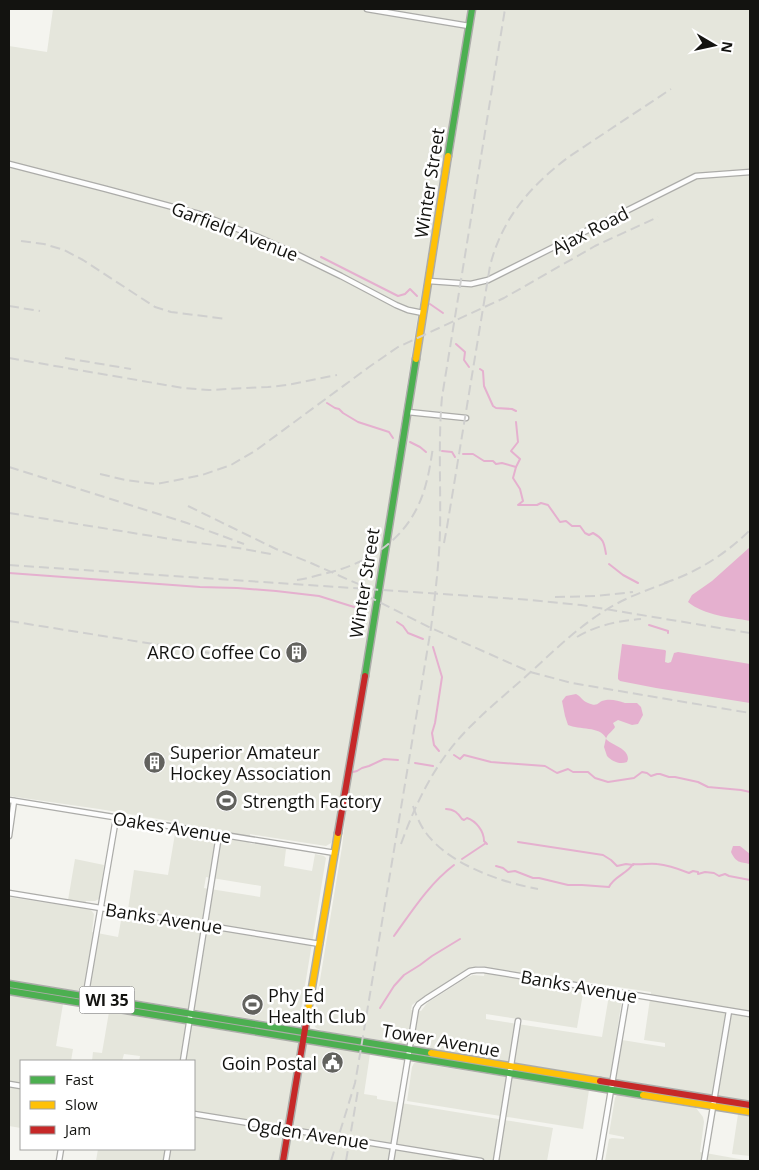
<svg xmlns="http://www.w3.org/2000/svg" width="759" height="1170" viewBox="0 0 759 1170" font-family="'Open Sans',sans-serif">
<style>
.built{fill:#e5e6dc;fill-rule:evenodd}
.water{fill:#e5b0cf}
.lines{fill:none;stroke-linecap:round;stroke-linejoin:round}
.stream{stroke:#e5b0cf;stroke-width:2}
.street-casing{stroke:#acaca9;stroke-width:7}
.fast-casing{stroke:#acaca9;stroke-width:9}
.slow-casing{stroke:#acaca9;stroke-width:9}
.jam-casing{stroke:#acaca9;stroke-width:9}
.street{stroke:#fdfdfd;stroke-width:4.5}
.fast{stroke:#4caf50;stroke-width:6}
.slow{stroke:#ffc107;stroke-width:6}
.jam{stroke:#c62828;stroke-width:6}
.rail{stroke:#cfcfce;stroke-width:2;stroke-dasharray:10 5;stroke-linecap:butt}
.labels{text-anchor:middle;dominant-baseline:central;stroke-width:5;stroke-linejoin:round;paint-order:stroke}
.shield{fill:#fff;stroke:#5a5a58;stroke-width:1}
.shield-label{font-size:16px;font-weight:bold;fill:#131310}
.street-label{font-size:18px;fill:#131310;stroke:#fff}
.poi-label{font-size:18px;fill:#131310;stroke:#fff;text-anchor:start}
</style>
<rect width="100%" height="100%" fill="#f4f4ef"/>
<!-- built -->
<g class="built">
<path d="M53,9h416l-52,312 -48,308 -36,211 -2,3 -5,3 -76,-12 -1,9 37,6 -2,17 28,5 3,-17 9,2 2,2 -27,164 -2,4 -288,-46v-83l58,9 8,-47 29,6 -4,32 -1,2 -4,2h-9l-1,8 6,1 3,4 -2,18 26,5 4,-22 5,1 7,-46 34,5 9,-53 -78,-13 -90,-13v-750l38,6zM206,877l55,9 -1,11 -56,-9z"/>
<path d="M476,9h274v1092l-315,-51 -10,-1 -4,-1 -4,-4 -12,-1 -7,2 -12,-4 -63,-10 -7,-3 -2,-3v-9l28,-169 4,-36 11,-74 59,-352zM478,966l8,1 -2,9 -11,-1 -7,3 -39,25 -6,8 -10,-1 1,-5 4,-3 53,-33zM585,982l66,10 -7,48 21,3v4l-49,-8 6,-41 -2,-1 -11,-2 -7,42 -116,-18v-5l91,14z"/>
<path d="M9,995l54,9 -7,42 17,3 -2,12h-50v67l-12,-2z"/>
<path d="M109,1012l261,42 -6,40 13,2v3l176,29 -6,33h-451l2,-12h96v-88h-55l1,-5 -16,-2 -2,7h-30l1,-9 9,1z"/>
<path d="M418,1062l18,4 153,24 -6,39 -176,-28 5,-34 2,-4z"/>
<path d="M617,1095l79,13 7,9 1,5 -4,30 50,9h-145l4,-22 3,-1 12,1v-2l-15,-3 6,-36z"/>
<path d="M738,1114l12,2v40l-18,-2z"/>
</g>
<!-- water -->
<g class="water">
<path d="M750,547v74c-20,-4 -45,-5 -62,-19l4,-7 20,-14z"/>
<path d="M622,644l43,6 1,1 -1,11 3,1 3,-1 3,-9 4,-1 72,12v39l-94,-15 -36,-7 -2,-2v-4z"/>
<path d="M576,694c5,2 6,7 12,9 11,5 9,-2 18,-3 6,-1 13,1 19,3 4,0 8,0 12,0l4,4 2,8 -5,9 -6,1 -14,-5 -5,3 2,4c-2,4 -8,7 -9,12 7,7 22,9 22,20l-1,3c-8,3 -15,-1 -20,-6l-3,-9 2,-9c-6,-12 -27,-8 -38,-13l-3,-9 -3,-15 4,-5z"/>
<path d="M733,846h7l10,8v10c-10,-2 -14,-1 -19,-12z"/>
</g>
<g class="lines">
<!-- stream -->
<g class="stream">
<path d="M321,257l77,39 7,-2 5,-5 7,7"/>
<path d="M430,304l13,9"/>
<path d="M456,344l9,8 -1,8 5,7"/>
<path d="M480,369l3,2 1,15 9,20 3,2 16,1 4,2"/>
<path d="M327,403l8,5 4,1 4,4 15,9 31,10 4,6"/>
<path d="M516,422l2,20 -7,9 9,8 -4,8 -3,11 7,11 3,12 -5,4h19l4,-2 7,2 12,17 6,-1 6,5h8l5,7 4,2 4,-2c11,6 11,10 13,21"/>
<path d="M410,442l10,5 6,5"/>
<path d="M442,451l10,1 3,5"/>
<path d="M463,454h10l11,7h9l3,3 6,-1 14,4"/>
<path d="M609,564l14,11 15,8"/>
<path d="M9,573l191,14 37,1 39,3 43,5 35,11"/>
<path d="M397,622l6,4 5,7 15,6"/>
<path d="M649,625l19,6v2"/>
<path d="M433,647l9,30 -7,46 -3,10 2,12 5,6"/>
<path d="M454,755l6,4 4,-4 27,7 54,4 12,7 11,-4 5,3h15l7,6 13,4 26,-4 8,-6 5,1 4,3 6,-2h3l9,3h6l23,5 10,5 33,3 9,2"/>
<path d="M415,763l18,3"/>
<path d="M353,772l4,-1 5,-3 7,-2 15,-7 14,1"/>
<path d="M446,809c8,0 12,4 16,10l2,1 3,-2c9,3 17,13 17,23l3,3"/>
<path d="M518,842l85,13 8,5 6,6 9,-2 7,1"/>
<path d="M462,859l24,-16"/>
<path d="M496,866l7,2 5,4 7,-1 18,7h6l29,7h14l27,2c5,-11 18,-13 24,-23 8,1 16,-1 24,0 12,1 22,5 32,9l4,-2 5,1v2l7,-2 9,1 5,3 6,-2 4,2 21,4"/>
<path d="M394,936c18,-25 35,-52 60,-71"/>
<path d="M380,1008l14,-22 10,-11 16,-10 12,-9 28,-17"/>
</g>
<defs>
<g id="street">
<path d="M367,9l102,17"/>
<path d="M9,164l97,25 93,25 59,23 40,18 43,21 55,29 12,5 15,3"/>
<path d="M429,281l42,3 17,-4 208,-104 54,-4"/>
<path d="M408,412l58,6"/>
<path d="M9,800l326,53"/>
<path d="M9,836l5,-35"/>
<path d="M9,893l311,51"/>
<path d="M85,999l31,-181"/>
<path d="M183,1061l36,-226"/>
<path d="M9,1084l12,2"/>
<path d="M194,1114l287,47"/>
<path d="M59,1161l2,-12"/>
<path d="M166,1161l2,-12"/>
<path d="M391,1161l25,-152 3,-5 7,-5 44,-28 6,-1h8l266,44"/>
<path d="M496,1161l22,-140"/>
<path d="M599,1161l28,-166"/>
<path d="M704,1161l25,-150"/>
</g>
<g id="fast">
<path d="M448,156l24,-147"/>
<path d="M365,676l51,-317"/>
<path d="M9,984l422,69"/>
<path d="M9,991l634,104"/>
</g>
<g id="slow">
<path d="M416,359l32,-203"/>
<path d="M306,1023l32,-190"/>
<path d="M431,1053l169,28"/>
<path d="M643,1095l107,17"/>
</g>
<g id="jam">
<path d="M338,833l27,-157"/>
<path d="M600,1081l150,24"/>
<path d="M283,1161l23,-138"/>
</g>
</defs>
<!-- street casing -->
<use href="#street" class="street-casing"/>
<!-- fast casing -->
<use href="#fast" class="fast-casing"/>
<!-- slow casing -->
<use href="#slow" class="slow-casing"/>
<!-- jam casing -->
<use href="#jam" class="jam-casing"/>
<!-- street -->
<use href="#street" class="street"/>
<!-- fast -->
<use href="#fast" class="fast"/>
<!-- slow -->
<use href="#slow" class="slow"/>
<!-- jam -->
<use href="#jam" class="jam"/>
<!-- rail -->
<g class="rail">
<path d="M21,241l23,3 20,6 19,10 72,47 16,5 56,7"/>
<path d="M9,306l31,5"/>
<path d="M9,358l174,30 26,2 59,-3 19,-2 50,-10"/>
<path d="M65,358l66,11"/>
<path d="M9,467l178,56 57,21"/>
<path d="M100,474l25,6 32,4 45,-9 29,-10 24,-14 114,-84 29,-20 106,-49 91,-52 63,-29"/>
<path d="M188,506l88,43 35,14 38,17 12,5"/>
<path d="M9,513l174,28 55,7 33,6"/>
<path d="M444,543l3,-16 43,-261c12,-48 41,-81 80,-110l101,-67"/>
<path d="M9,565l522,35 50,5 169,28"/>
<path d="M297,580c7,-1 15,-3 22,-5 42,-9 80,-29 99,-69 9,-19 12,-39 15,-59"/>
<path d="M664,583c32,-10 62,-29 86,-53"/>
<path d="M367,596l64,32 99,44 42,11 178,30"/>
<path d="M555,597l41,-1 37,-4"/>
<path d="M9,621l201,32"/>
<path d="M577,637c20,-12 41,-16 64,-18"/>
<path d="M413,806c3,9 7,19 13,27 24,32 75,49 112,56"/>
<path d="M401,844c17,-47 37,-87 74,-122 15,-15 32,-29 48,-43 30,-27 59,-57 95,-76 17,-9 35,-15 53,-22"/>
<path d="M331,1161l24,-78 3,-17 73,-438c4,-32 8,-64 9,-96 1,-45 -2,-90 2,-135l63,-388"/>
<path d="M346,1161l12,-71"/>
</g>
</g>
<!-- icons -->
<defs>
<symbol id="building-disc" viewBox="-11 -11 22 22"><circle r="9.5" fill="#62625e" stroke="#fff"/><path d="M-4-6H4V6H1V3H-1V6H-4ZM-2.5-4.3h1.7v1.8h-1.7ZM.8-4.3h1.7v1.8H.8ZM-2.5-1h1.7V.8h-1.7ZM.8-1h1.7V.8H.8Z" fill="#fff"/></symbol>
<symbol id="stadium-disc" viewBox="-11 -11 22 22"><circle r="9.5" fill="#62625e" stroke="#fff"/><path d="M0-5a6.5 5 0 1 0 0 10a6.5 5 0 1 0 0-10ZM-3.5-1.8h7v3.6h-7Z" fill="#fff"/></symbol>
<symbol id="civic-disc" viewBox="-11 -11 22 22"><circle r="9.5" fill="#62625e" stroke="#fff"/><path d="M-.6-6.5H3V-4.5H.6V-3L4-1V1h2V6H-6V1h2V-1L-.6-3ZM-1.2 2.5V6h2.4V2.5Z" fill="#fff"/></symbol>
</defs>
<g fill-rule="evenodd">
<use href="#building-disc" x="284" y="640" width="25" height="25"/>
<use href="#building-disc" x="142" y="750" width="25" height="25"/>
<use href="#stadium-disc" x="214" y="788" width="25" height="25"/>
<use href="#stadium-disc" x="240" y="992" width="25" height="25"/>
<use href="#civic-disc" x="320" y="1050" width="25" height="25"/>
</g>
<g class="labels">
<!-- shield labels -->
<rect class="shield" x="79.5" y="986.5" width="55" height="27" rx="4"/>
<g class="shield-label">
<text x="107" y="1000">WI 35</text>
</g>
<!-- street labels -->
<g class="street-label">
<text transform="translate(429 183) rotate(-81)">Winter Street</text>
<text transform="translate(590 230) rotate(-27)">Ajax Road</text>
<text transform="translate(235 231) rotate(21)">Garfield Avenue</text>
<text transform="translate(364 583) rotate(-81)">Winter Street</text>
<text transform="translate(172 827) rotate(9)">Oakes Avenue</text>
<text transform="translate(164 918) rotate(9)">Banks Avenue</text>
<text transform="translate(579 986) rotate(10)">Banks Avenue</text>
<text transform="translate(441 1040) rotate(10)">Tower Avenue</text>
<text transform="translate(308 1133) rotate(9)">Ogden Avenue</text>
</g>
<!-- poi labels -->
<g class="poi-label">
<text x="281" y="652" text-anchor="end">ARCO Coffee Co</text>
<text x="170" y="752">Superior Amateur<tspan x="170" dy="21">Hockey Association</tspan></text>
<text x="243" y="801">Strength Factory</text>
<text x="268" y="995">Phy Ed<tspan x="268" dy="21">Health Club</tspan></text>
<text x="317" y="1063" text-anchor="end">Goin Postal</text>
</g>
</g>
<!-- border -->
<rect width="759" height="1170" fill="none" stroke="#131310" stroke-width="20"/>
<!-- legend -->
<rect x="20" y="1060" width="175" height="90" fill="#ffffff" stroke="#a1a19f"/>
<rect x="30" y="1076" width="25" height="8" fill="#4caf50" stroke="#a1a19f"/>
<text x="65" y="1085" font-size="15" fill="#131310">Fast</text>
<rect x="30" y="1101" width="25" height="8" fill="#ffc107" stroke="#a1a19f"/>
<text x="65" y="1110" font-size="15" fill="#131310">Slow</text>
<rect x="30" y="1126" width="25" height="8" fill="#c62828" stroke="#a1a19f"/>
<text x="65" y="1135" font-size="15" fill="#131310">Jam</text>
<!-- north arrow -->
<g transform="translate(714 45) rotate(99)" stroke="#ffffff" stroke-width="4" paint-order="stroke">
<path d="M0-4L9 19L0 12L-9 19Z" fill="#131310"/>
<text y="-8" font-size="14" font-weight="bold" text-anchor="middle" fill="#131310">N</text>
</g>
</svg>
